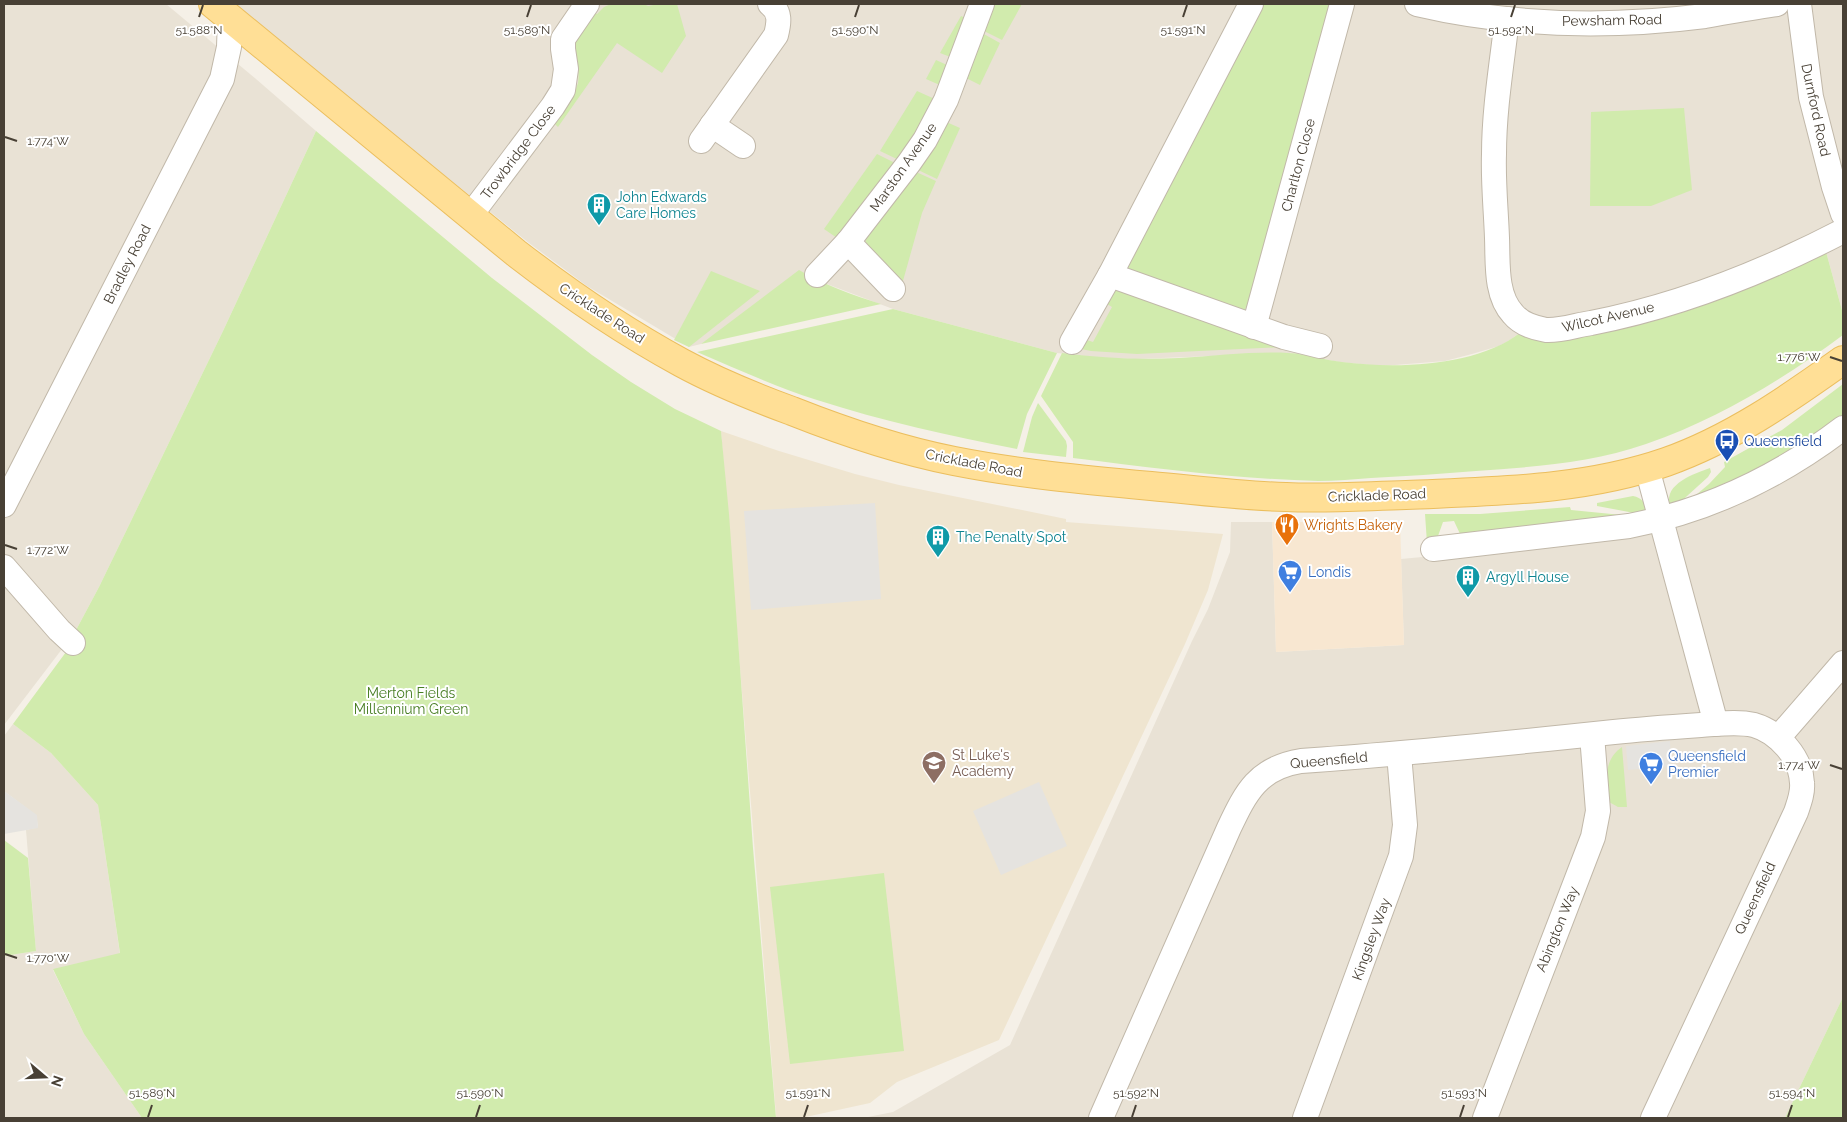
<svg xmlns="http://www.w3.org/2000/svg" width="1847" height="1122" viewBox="0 0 1847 1122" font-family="Raleway,sans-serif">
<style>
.residential{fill:#e9e2d5}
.commercial{fill:#f8e7d1}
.education{fill:#efe5d0}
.green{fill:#d1ebad}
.parking{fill:#e5e3df}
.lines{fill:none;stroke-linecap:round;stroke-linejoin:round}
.minor-casing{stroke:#c1b8a9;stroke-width:26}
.major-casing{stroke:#ebbe5e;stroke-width:30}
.minor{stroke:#fff;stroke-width:24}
.major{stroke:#ffdf96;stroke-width:28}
.ticks{fill:none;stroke:#484035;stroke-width:2}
.labels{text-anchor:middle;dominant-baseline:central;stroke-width:4;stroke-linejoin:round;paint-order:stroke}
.street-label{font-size:14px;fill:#484035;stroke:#fff}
.culture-label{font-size:14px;fill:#0d838f;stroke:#fff;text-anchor:start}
.transit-label{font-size:14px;fill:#164399;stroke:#fff;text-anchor:start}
.food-label{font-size:14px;fill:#c56008;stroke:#fff;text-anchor:start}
.shop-label{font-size:14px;fill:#366cbe;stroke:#fff;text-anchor:start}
.park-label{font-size:14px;fill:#487e24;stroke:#fff}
.education-label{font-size:14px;fill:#785e54;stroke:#fff;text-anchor:start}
.ticks-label{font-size:12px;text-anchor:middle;fill:#484035;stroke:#fff;stroke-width:4;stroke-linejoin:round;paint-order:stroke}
</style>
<rect width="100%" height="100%" fill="#f5f0e7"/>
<!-- residential -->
<g class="residential">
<path d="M4,4h162l90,75 60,52 -93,200 -124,256 -24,45 -71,93z"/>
<path d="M235,4h1608v310l-18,-66 -21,10 -283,74 -11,8 -11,6 -27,8 -27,7 -50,4h-24l-32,-3 -49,-9 -155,6 -33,-1 -45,-5 -164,-44 -74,-28 -118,63 -12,3 -102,-61 -58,-43 -187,-150z"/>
<path d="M1843,438v559l-58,121h-922l30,-6 117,-67 182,-404 16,-32 22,-57 1,-30h41l4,130 128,-7 -3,-86 234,-22 49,-12 140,-74z"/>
<path d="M13,724l38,29 47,52 22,149 -67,16 31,64 58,84h-138v-162l32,-5 -10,-121 12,-3 -2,-12 -32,-24v-55z"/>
</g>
<!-- commercial -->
<path class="commercial" d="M1272,522h128l4,123 -128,7z"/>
<!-- education -->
<path class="education" d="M721,431l58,20 76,23 44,11 167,34v3l157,12 -15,56 -23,54 -186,396 -102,42 -27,21 -69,15h-25v-3z"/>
<!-- green -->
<g class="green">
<path d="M611,4h33l4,2 11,-2h18l9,32 -24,37 -45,-30 -59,84 -5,-5c8,-12 21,-24 25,-39 3,-14 -6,-28 -4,-42 1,-8 14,-23 19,-30l4,3 7,-7z"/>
<path d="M992,4h30l-20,36 -20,-10z"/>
<path d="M1258,4h76l-83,302 -5,1 -4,10 -117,-44 -2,-15z"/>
<path d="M961,16l7,3 -15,39 -13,-5z"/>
<path d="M982,33l18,10 -20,42 -16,-8z"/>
<path d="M936,60l11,5 -5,21 -16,-7z"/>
<path d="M917,91l20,9 -36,61 -21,-10z"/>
<path d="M1684,108l8,82 -41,16h-61l1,-94z"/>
<path d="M944,121l16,7 -23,51 -21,-10z"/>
<path d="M316,131l176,147 100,77 39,27 44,27 46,22 8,83 24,334 23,270h-634l-58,-84 -31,-65 67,-16 -22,-148 -47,-52 -38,-29 53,-72 9,-20 24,-45 124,-256z"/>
<path d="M877,154l22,11 -59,75 -16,-11z"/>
<path d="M914,171l22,10 -14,32 -21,75 -37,-41 4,-14z"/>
<path d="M1825,248l18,66v21c-61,45 -124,84 -197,109 -55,19 -113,23 -170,27 -35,3 -70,5 -105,7 -17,1 -35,3 -53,3 -82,-2 -163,-13 -245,-23v-16l-32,-46 21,-43c39,5 78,7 117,5 37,-2 74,-7 110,-5 18,1 35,7 53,9 54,7 135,5 179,-30l16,4z"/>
<path d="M799,270c26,15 53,25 82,34l-180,40z"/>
<path d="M711,271l49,20 -71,56 -15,-7z"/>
<path d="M1108,286l176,61 -147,7 -46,-3 -15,-3 5,-10 12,4 19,-35 -12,-7z"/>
<path d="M893,309l164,44 -30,61 -10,35c-67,-13 -135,-28 -200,-49 -41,-13 -80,-31 -120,-48z"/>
<path d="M1843,384v37l-46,32 -107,47 19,-16 16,-17 -1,-5 58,-32z"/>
<path d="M1038,403l28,38 1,5 -1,11 -43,-5 9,-35z"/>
<path d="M1710,468l1,4 -3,5 -32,29 -6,-1c-7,-21 26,-32 40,-37z"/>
<path d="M1633,496c10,2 12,7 14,16l-14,6 -1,-5 -3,-1 -32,-6v-3z"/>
<path d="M1570,507l1,3 51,5 -161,21 -7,-15 -11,1 -5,14 -11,7 -2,-29h55z"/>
<path d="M1622,747l5,60h-9l-9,-5c-2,-21 -7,-41 13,-55z"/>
<path d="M4,840l24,18 8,93 -32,5z"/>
<path d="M884,873l20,178 -114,13 -20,-177z"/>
<path d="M1843,997v121h-58z"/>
</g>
<!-- parking -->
<g class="parking">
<path d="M875,503l6,96 -130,11 -7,-99z"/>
<path d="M1670,741l1,25 -43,4 -2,-24z"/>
<path d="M1039,782l28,64 -66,29 -28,-64z"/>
<path d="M4,791l33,24 1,13 -34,6z"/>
</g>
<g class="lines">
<defs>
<g id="minor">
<path d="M1417,4c94,22 193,24 288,12 24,-4 48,-9 72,-12"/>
<path d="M1799,4l12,93 23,90 9,27"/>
<path d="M1507,19c-5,44 -13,90 -13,135 -1,28 2,56 3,84 1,24 -2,57 16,76 8,10 21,14 33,16 14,1 31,-5 45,-7 88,-17 173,-51 252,-92"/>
<path d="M712,125l31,21"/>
<path d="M701,141l75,-106c3,-12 5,-23 -6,-31"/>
<path d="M470,216l83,-110 10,-16 3,-21 -3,-20v-10l24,-35"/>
<path d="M848,242l45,47"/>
<path d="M817,275l31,-33 61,-79 16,-23 21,-40 36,-96"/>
<path d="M1110,275l174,62 36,9"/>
<path d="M1254,327l88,-323"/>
<path d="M1072,342l38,-67 141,-271"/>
<path d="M1647,468l69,256"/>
<path d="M4,505l218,-426 7,-32 1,-29"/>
<path d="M1433,549l196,-23c78,-15 151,-50 214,-98"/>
<path d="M4,567l55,63 14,13"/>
<path d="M1778,738l65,-75"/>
<path d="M1101,1118l128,-290c17,-36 29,-60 72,-67 105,-7 209,-18 313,-29 29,-3 58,-5 87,-7 18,-1 36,-4 53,0 24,7 47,32 48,58 1,10 -3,20 -6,29l-143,306"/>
<path d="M1305,1118l96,-262 4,-31 -6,-71"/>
<path d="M1485,1118l108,-281 5,-26 -6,-76"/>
</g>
<path id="major" d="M213,4l303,249c53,41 107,78 166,110 35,19 72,34 110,48 53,21 106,39 162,50 66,13 131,19 197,25 45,4 90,10 135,11 40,2 80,-1 120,-2 88,-4 176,-4 260,-33 65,-23 121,-62 177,-102"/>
</defs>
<!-- minor casing -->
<use href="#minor" class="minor-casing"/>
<!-- major casing -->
<use href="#major" class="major-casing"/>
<!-- minor -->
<use href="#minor" class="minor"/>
<!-- major -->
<use href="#major" class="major"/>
</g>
<!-- ticks -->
<path class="ticks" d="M199,17l4,-12M527,17l4,-12M855,17l4,-12M1183,17l4,-12M1511,17l4,-12M5,137l12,4M1830,357l12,4M5,545l12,4M1830,765l12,4M5,954l12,4M148,1117l4,-12M476,1117l4,-12M804,1117l4,-12M1132,1117l4,-12M1460,1117l4,-12M1788,1117l4,-12"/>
<!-- icons -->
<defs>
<symbol id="building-pin" viewBox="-11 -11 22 30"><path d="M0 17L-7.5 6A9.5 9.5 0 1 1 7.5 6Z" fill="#0f9aa8" stroke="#fff"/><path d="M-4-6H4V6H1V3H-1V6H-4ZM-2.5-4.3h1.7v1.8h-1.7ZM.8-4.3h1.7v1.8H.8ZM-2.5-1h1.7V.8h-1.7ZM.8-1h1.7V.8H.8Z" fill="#fff"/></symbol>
<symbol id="bus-pin" viewBox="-11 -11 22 30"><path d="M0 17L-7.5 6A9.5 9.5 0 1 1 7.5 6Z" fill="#1a4fb4" stroke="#fff"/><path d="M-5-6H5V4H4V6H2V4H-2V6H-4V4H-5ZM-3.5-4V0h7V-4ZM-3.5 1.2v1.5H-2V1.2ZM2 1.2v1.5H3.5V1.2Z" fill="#fff"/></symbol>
<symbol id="restaurant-pin" viewBox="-11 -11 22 30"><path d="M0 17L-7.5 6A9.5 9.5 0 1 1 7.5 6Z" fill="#e8710a" stroke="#fff"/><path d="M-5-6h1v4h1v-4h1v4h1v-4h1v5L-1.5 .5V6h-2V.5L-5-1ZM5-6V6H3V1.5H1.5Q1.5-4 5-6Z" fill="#fff"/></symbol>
<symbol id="supermarket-pin" viewBox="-11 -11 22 30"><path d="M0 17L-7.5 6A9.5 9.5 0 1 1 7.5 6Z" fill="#3f7fe0" stroke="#fff"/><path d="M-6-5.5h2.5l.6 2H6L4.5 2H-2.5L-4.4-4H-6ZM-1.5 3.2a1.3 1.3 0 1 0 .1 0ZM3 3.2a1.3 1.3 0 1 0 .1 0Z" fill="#fff"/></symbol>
<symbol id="school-pin" viewBox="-11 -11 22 30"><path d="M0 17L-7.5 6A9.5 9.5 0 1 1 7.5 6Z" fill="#8d6e63" stroke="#fff"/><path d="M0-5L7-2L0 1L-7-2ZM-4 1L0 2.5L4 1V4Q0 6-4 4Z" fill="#fff"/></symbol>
</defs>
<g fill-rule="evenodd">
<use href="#building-pin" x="585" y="191" width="28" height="38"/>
<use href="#bus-pin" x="1713" y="427" width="28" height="38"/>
<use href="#restaurant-pin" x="1273" y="511" width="28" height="38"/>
<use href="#building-pin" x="924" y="523" width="28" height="38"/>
<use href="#supermarket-pin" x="1276" y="558" width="28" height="38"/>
<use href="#building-pin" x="1454" y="563" width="28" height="38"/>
<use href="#school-pin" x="920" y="749" width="28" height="38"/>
<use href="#supermarket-pin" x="1637" y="750" width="28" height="38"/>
</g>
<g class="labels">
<!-- street labels -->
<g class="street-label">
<text transform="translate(1612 20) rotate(-1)">Pewsham Road</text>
<text transform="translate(1816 110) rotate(78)">Durnford Road</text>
<text transform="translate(518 152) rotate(-53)">Trowbridge Close</text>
<text transform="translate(1298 165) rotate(-75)">Charlton Close</text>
<text transform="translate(903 167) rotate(-55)">Marston Avenue</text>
<text transform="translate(127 264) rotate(-63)">Bradley Road</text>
<text transform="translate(602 313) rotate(33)">Cricklade Road</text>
<text transform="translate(1608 317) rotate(-13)">Wilcot Avenue</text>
<text transform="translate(974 463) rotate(11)">Cricklade Road</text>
<text transform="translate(1377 495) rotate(-2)">Cricklade Road</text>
<text transform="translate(1329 760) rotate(-5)">Queensfield</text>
<text transform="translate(1755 898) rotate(-65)">Queensfield</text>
<text transform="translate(1557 929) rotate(-68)">Abington Way</text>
<text transform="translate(1371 939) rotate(-70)">Kingsley Way</text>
</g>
<!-- culture labels -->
<g class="culture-label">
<text x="616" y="197">John Edwards<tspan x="616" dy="16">Care Homes</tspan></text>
<text x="956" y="537">The Penalty Spot</text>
<text x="1486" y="577">Argyll House</text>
</g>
<!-- transit labels -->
<g class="transit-label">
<text x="1744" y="441">Queensfield</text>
</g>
<!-- food labels -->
<g class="food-label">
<text x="1304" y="525">Wrights Bakery</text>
</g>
<!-- shop labels -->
<g class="shop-label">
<text x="1308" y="572">Londis</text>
<text x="1668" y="756">Queensfield<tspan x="1668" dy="16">Premier</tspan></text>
</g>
<!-- park labels -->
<g class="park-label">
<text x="411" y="693">Merton Fields<tspan x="411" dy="16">Millennium Green</tspan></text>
</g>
<!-- education labels -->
<g class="education-label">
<text x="952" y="755">St Luke's<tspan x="952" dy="16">Academy</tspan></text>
</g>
</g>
<g class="ticks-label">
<text x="199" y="34">51.588°N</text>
<text x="527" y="34">51.589°N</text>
<text x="855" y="34">51.590°N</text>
<text x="1183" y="34">51.591°N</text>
<text x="1511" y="34">51.592°N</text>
<text x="48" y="145">1.774°W</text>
<text x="1799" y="361">1.776°W</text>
<text x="48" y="554">1.772°W</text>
<text x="1799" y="769">1.774°W</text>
<text x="48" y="962">1.770°W</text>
<text x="152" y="1097">51.589°N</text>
<text x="480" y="1097">51.590°N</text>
<text x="808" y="1097">51.591°N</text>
<text x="1136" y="1097">51.592°N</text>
<text x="1464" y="1097">51.593°N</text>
<text x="1792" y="1097">51.594°N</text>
</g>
<!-- border -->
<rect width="1847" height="1122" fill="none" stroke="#484035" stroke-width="10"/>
<!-- north arrow -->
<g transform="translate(45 1077) rotate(109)" stroke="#ffffff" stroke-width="4" paint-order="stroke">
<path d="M0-4L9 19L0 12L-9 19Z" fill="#484035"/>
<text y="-8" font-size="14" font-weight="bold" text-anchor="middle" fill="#484035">N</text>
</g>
</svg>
